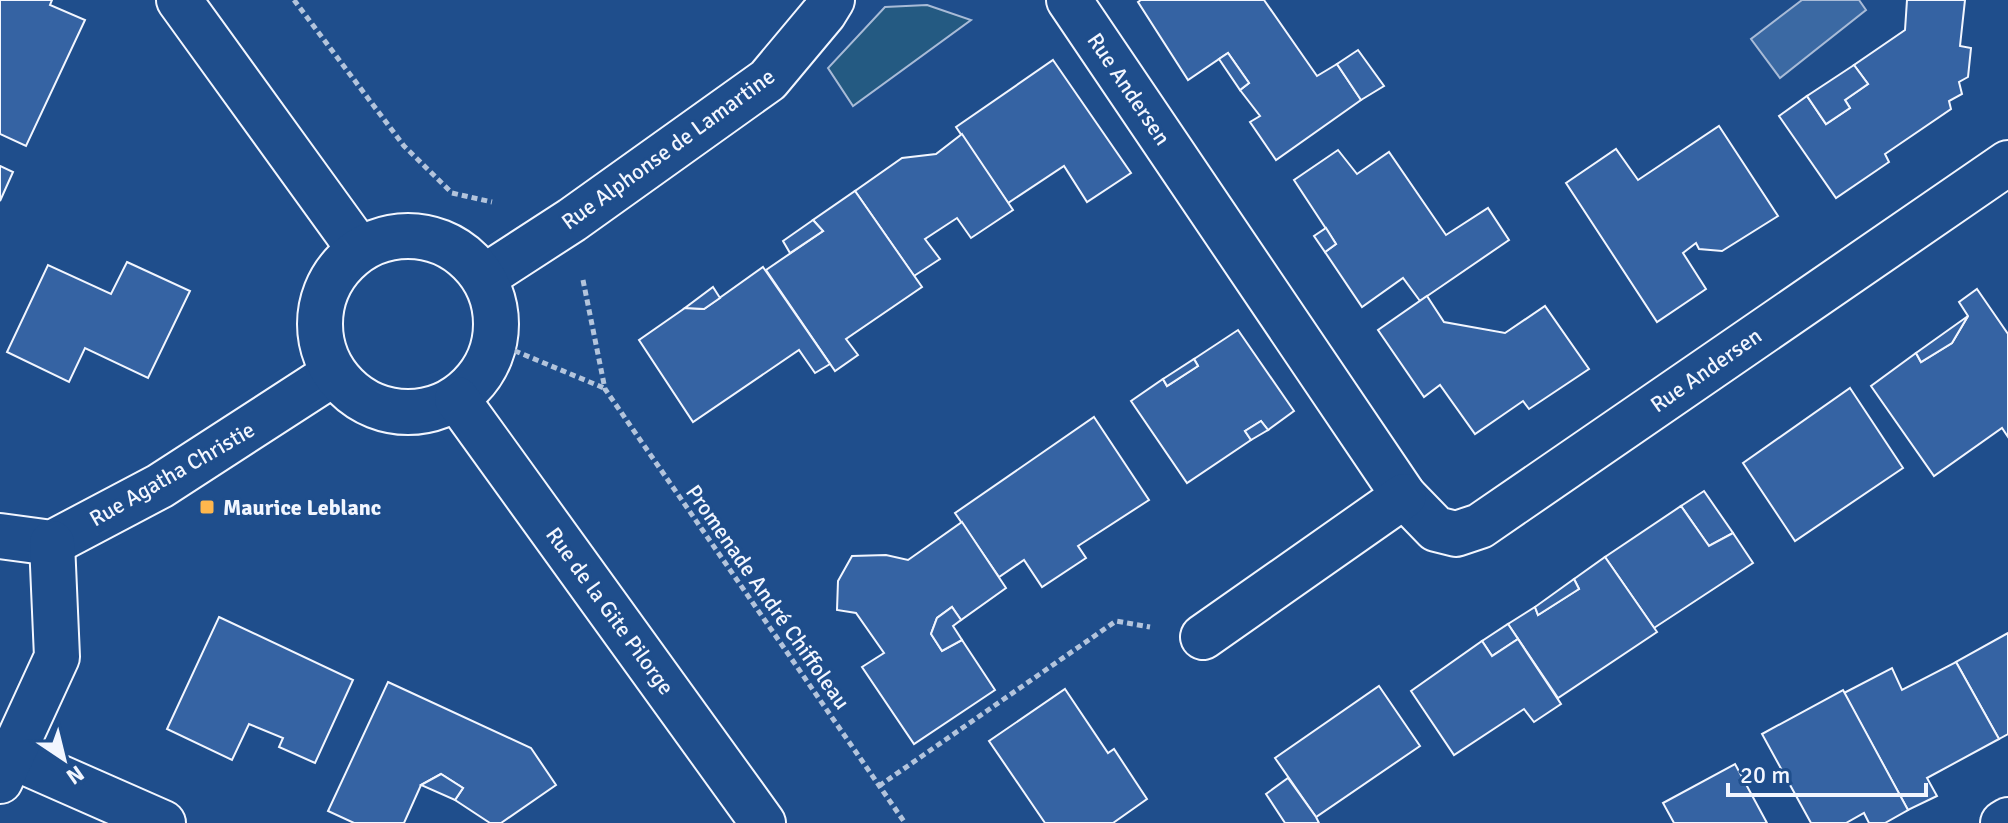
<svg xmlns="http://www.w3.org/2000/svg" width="2008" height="823" viewBox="0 0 2008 823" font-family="Signika,sans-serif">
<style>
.green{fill:#245a82;stroke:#a8bbd7;stroke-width:2}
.water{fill:#3b69a3;stroke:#a8bbd7;stroke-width:2}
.building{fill:#3563a3;stroke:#f2f6ff;stroke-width:2}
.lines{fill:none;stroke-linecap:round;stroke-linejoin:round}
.minor-casing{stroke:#f2f6ff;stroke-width:48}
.tertiary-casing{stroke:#f2f6ff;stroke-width:48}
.path{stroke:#b3c4dc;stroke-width:5;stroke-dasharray:6 4;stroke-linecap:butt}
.minor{stroke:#1f4e8c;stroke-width:44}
.tertiary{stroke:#1f4e8c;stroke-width:44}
.poi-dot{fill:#ffb74d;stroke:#1f4e8c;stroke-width:3}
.labels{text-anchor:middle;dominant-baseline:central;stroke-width:6;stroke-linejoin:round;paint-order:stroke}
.street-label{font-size:22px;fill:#f2f6ff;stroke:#1f4e8c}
.poi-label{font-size:22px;font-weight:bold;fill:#f2f6ff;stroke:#1f4e8c;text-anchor:start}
</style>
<rect width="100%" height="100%" fill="#1f4e8c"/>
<!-- green -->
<path class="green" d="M927,5l44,15 -118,86 -25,-38 57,-61z"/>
<!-- water -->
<path class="water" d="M1802,0h57l7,10 -86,68 -29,-39z"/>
<!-- building -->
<g class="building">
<path d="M0,0h52l-2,5 35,15 -59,126 -26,-12z"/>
<path d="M1141,0h123l53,76 20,-12 24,36 -85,60 -26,-38 10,-6 -20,-26 9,-7 -21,-30 -40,27 -50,-78z"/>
<path d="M1907,0h58l-5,46 11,2 -3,29 -9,5 3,12 -13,7 2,8 -66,45 4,8 -53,36 -57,-82 28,-20 19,28 24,-16 -5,-8 23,-16 -14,-19 51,-35z"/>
<path d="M1358,50l26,36 -23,14 -24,-36z"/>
<path d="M1228,53l21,30 -9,7 -21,-31z"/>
<path d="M1053,60l78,113 -44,29 -23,-36 -56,37 -52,-76z"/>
<path d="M1854,65l14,19 -23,16 5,8 -24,16 -19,-28z"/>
<path d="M1719,126l59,90 -56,35 -23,-2 -3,-6 -13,10 23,36 -49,33 -91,-139 50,-34 22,31z"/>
<path d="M962,134l51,76 -42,28 -14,-20 -32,21 15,20 -26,17 -59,-85 47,-33 34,-4z"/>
<path d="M1338,150l19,24 32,-22 57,83 42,-27 21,32 -89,61 -17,-23 -41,29 -37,-55 11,-8 -42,-64z"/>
<path d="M0,166l13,6 -13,29z"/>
<path d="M855,191l67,96 -76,52 12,16 -23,16 -69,-101 57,-39 -10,-11z"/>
<path d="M813,220l10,11 -33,22 -7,-12z"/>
<path d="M1326,228l10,16 -11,8 -11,-16z"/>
<path d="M127,262l63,29 -42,87 -63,-30 -16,34 -62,-30 41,-87 63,29z"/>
<path d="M763,267l67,97 -15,9 -16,-23 -106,72 -54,-82 46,-32 19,1z"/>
<path d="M713,287l7,11 -16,11 -19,-1z"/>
<path d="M1977,289l31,45v103l-6,-9 -68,48 -63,-90 45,-33 5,9 31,-19 16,-27 -9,-14z"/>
<path d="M1427,296l17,26 61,11 40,-27 44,63 -60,40 -6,-8 -48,33 -35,-49 -16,12 -46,-67z"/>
<path d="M1968,316l-16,27 -31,19 -5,-9z"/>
<path d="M1238,330l56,81 -26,19 -7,-9 -16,10 6,9 -64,43 -56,-82 32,-22 4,7 31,-20 -4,-7z"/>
<path d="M1194,359l4,7 -31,20 -4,-7z"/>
<path d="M1850,388l53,80 -108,73 -52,-78z"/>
<path d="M1094,417l55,83 -71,46 8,12 -44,29 -18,-27 -25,17 -44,-64z"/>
<path d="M1261,421l7,9 -17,10 -6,-9z"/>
<path d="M1704,491l29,42 -24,13 -28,-40z"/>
<path d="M1681,506l28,40 24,-13 20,30 -99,65 -49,-71z"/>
<path d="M962,522l44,66 -45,32 -9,-13 -15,11 -6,16 11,17 20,-11 33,50 -81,54 -52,-77 22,-14 -28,-40 -19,-3 1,-29 14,-25 34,-1 22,5z"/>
<path d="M1605,557l52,75 -99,66 -50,-74 27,-17 3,8 41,-26 -5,-10z"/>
<path d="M1574,579l5,10 -41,26 -3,-8z"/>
<path d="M952,607l9,13 -8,6 9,14 -20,11 -11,-17 6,-16z"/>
<path d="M219,617l134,63 -38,83 -36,-16 4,-9 -34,-14 -17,36 -65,-31z"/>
<path d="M1508,624l10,15 -26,17 -10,-15z"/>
<path d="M2008,633v101l-9,5 -43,-77z"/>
<path d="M1518,639l43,65 -27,18 -10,-13 -70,46 -43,-64 71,-50 10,15z"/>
<path d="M1956,662l43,77 -72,39 10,18 -29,14 -64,-117 48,-25 10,22z"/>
<path d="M388,682l143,66 25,37 -55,38h-11l-35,-23 8,-12 -22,-14 -20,11 -17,38h-50l-26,-12z"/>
<path d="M1379,686l41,60 -104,71 -41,-59z"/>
<path d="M1065,689l43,64 6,-4 33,50 -34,24h-68l-56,-82z"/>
<path d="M1843,690l65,120 -23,13h-16l-5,-10 -18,10h-35l-49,-89z"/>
<path d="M1735,764l32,59h-93l-11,-20z"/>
<path d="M441,774l22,14 -8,12 -34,-15z"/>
<path d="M1288,778l28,39 3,6h-34l-19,-29z"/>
</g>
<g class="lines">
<defs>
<g id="minor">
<path d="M1069,0l335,496 32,33 20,5 24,-8 528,-363"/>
<path d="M484,277l88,-57 196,-140 56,-67 8,-13"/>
<path d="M0,536l52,7 108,-57 173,-112"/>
<path d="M1203,637l201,-141"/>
<path d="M11,756l152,67"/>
<path d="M0,781l57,-124 -5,-114"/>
<path d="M2003,823l5,-3"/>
</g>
<g id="tertiary">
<path d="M179,0l180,249"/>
<circle cx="408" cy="324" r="88"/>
<path d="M457,399l306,424"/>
</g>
</defs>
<!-- minor casing -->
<use href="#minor" class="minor-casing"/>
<!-- tertiary casing -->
<use href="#tertiary" class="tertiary-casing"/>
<!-- path -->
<g class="path">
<path d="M294,0l110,146 48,47 40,9"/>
<path d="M583,280l22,109 300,434"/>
<path d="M496,343l108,45"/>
<path d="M879,786l237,-165 34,6"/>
</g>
<!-- minor -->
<use href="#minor" class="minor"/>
<!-- tertiary -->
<use href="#tertiary" class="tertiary"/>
</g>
<!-- markers -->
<rect class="poi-dot" x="199" y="499" width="16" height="16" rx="4"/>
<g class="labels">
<!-- street labels -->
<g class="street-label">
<text transform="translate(1129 89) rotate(56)">Rue Andersen</text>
<text transform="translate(668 149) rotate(-36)">Rue Alphonse de Lamartine</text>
<text transform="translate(1706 370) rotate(-35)">Rue Andersen</text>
<text transform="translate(172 474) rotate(-30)">Rue Agatha Christie</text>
<text transform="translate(768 597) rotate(55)">Promenade André Chiffoleau</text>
<text transform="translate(610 611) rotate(54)">Rue de la Gite Pilorge</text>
</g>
<!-- poi labels -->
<g class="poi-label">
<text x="223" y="507">Maurice Leblanc</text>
</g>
</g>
<!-- north arrow -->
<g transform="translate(64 759) rotate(145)" stroke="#1f4e8c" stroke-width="6" paint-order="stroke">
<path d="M0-6L14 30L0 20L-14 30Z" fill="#f2f6ff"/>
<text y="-12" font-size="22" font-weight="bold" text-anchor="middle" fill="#f2f6ff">N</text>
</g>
<!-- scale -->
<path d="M1728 783v12h198v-12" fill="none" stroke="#f2f6ff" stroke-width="4"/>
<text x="1740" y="783" font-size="24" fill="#f2f6ff" stroke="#1f4e8c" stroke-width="6" paint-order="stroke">20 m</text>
</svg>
